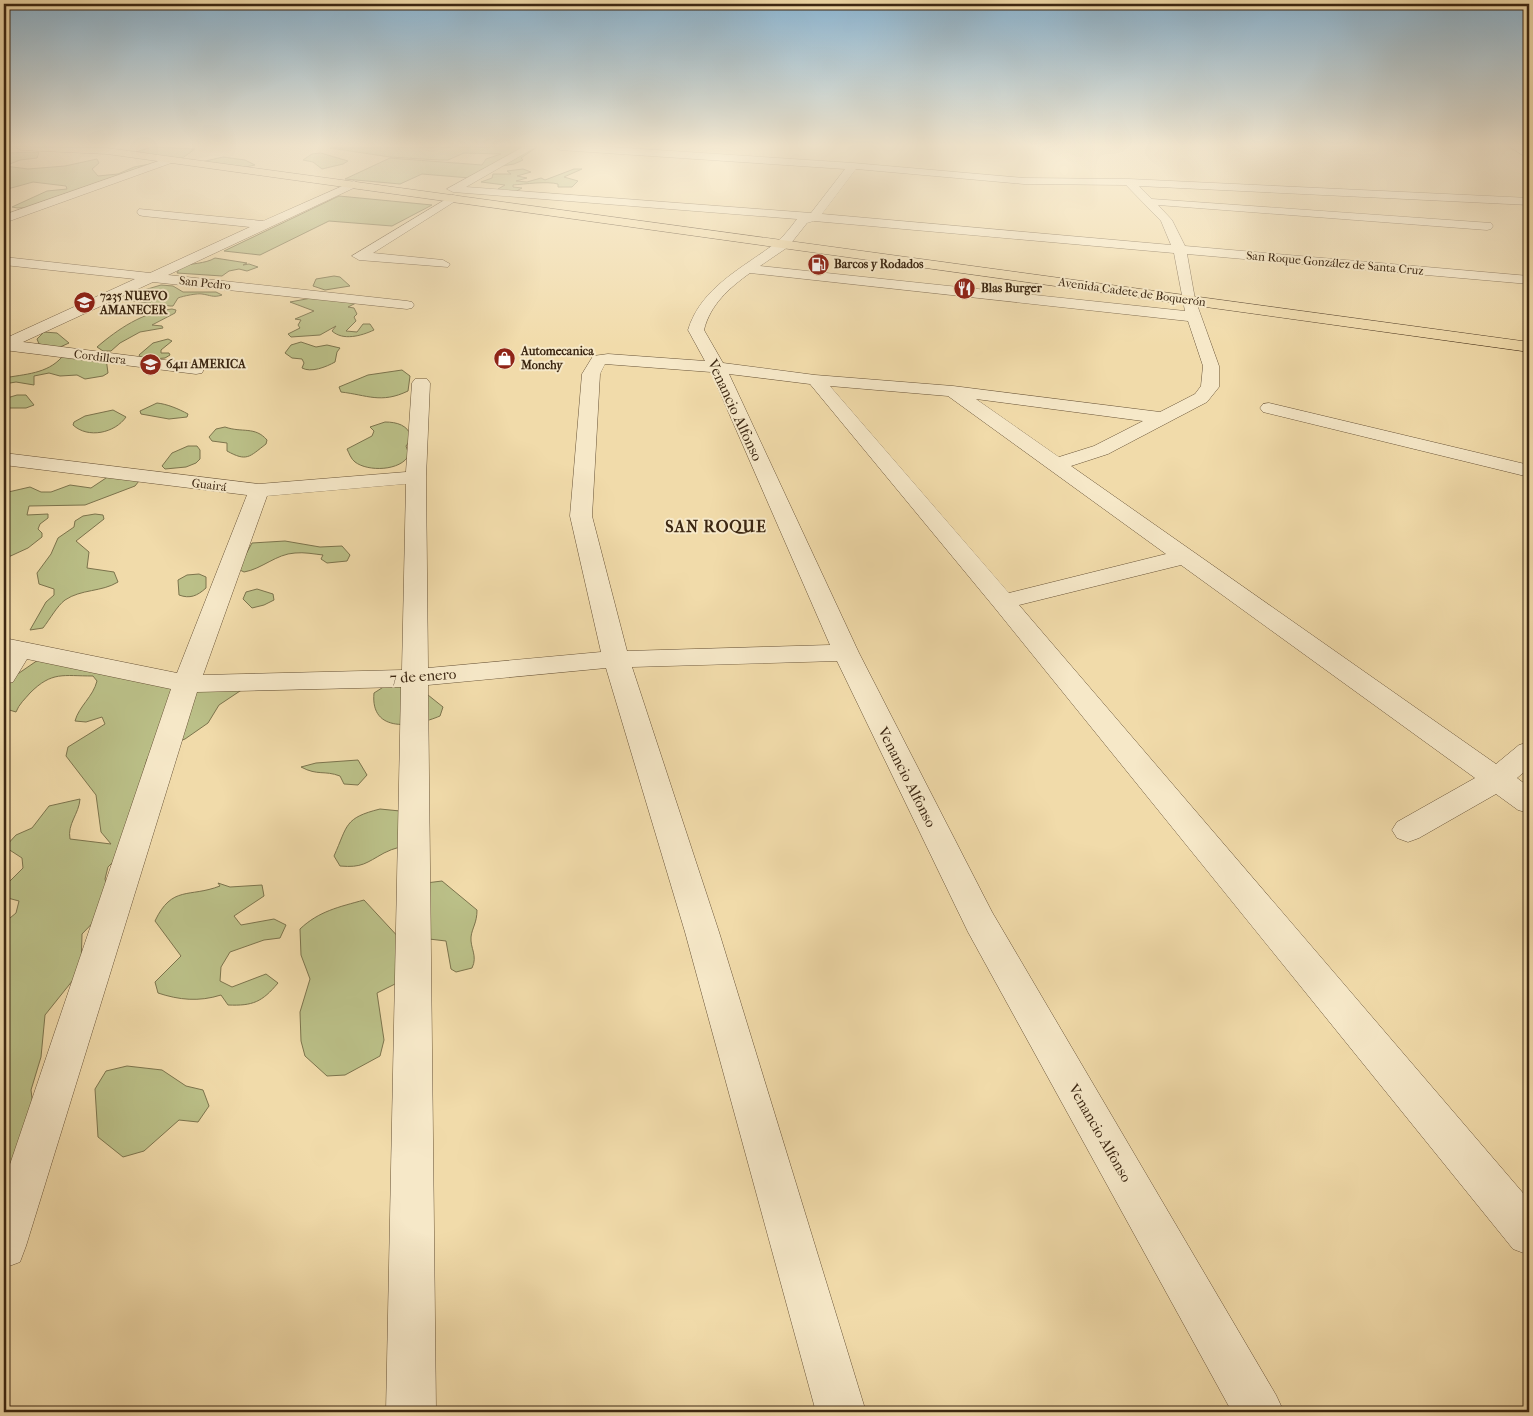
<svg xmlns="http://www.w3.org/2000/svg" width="1533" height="1416" viewBox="0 0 1533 1416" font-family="'IM FELL French Canon',serif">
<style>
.green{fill:#bbc088;stroke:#7c744d}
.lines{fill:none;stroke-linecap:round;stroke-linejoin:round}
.minor-casing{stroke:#695438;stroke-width:1}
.major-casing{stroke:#3c2712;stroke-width:1}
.minor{fill:#f6e8c8;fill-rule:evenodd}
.major{fill:#f1dbaa;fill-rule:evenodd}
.labels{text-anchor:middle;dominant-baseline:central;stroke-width:4;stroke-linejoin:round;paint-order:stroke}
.far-street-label{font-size:12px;fill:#3c2712;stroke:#f6e8c8}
.far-poi-label{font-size:12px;font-weight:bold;fill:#3c2712;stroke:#f6e8c8;text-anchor:start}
.street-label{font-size:15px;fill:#3c2712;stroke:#f6e8c8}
.far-district-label{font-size:16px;font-weight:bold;letter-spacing:1px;fill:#3c2712;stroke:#f6e8c8}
</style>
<rect width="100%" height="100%" fill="#f1dbaa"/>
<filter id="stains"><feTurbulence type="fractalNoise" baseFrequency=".004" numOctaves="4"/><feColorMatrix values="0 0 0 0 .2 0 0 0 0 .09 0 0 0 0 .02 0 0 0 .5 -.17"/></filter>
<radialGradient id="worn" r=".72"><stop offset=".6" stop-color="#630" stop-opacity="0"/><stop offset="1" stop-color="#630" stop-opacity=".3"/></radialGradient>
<!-- green -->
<g class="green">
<path d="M152,147l43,2 -14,10 -33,-1 -3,-5 -9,-1z"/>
<path d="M537,147l-16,11 2,2 -9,4 -18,3 -26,11 -48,-4 -22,10 -55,-5 45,-21 92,7 4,-6 15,-5 -37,-1 -16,7h-9l-49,-3 -60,-9z"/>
<path d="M39,152l-2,6 -17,2 -15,6 23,3 37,-3 32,-7 2,4 -7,6 6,7 20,-2 16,-7 16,-3c-27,10 -115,51 -138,43l35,-16 20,-2 -1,-3 -33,-4 -29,8v-37z"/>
<path d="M321,153l27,8 -5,3 -21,5 -9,-7 -10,-2 9,-6z"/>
<path d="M223,157l22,3 10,5 -9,2 -45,-5z"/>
<path d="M523,169l8,3 -14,4 10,2 -11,3 11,1 14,-4 4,2 29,-11h8l-18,8 14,4 -6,6h-14v-3c-11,-3 -33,0 -45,1v2l9,1 -9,5 -15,-4 7,-4 -24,-3 11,-4 1,-4h18l-4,-3z"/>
<path d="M339,196l93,9 -40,21 -63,-5 -69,34 -36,-4z"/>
<path d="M215,258l32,5 -4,2 6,-1 9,3 -11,4 -8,-2 -10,2 -7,5 -45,-3 3,-6c11,-4 25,-3 35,-9z"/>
<path d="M334,276l6,1 10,9 -25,4 -12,-4 3,-7z"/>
<path d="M161,285l12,1 10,6h33l6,3c-9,3 -12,0 -20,-1 -4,-1 -19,2 -24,4l-5,8h-3l-43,-6 7,-7z"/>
<path d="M317,297l39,6 -8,4 6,1 3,6 -3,3 2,4 -10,10 11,1 6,-8h7l4,6c-13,6 -31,11 -42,1l4,-5 -16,9 -29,2 -3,-3 12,-6 -2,-3 3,-5 -6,-1 19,-8 -24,-9z"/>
<path d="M172,309l4,1 -1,3 -23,12 10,1 1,2 -23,4 -20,11 -9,8h-8l-6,-4c21,-18 46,-35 75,-38z"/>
<path d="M44,332l13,1 12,10 -11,5 -19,-4 -2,-5z"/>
<path d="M168,339l4,2 -11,9v3h8l1,2 -5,3 -23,2 -3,-5 14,-12z"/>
<path d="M301,342l15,5 11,-2 13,3 -3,4 -2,10c-9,5 -24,11 -33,6l2,-5 -2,-4 -10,-1 -7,-5 6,-8z"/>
<path d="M79,356l27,2 2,15 -5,3 -18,3 -8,-4 -17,1 -11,-3 -15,3v9l-18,-3 -12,2v-6c21,-4 43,-4 58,-21z"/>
<path d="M402,370l8,6 -2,15c-27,13 -41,4 -67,1l-2,-5 29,-12z"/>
<path d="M17,395h9l8,10 -8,3h-22l3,-10z"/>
<path d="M157,403c10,1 22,6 31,11l-1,3 -18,2 -28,-5 -1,-3z"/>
<path d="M113,410l13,7c-11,16 -38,22 -53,8l1,-3 11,-6z"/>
<path d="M385,422c12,0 23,3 27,16l-6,8 3,9c-8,16 -41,17 -54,7 -4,-3 -6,-9 -8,-13l25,-13 2,-5 -4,-4z"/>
<path d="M225,427c17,6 30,-1 42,13l-1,4c-17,13 -19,18 -39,7v-8l-15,-2 -3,-4 7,-8z"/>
<path d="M188,446h9l3,4v9l-4,4 -10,4 -21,2 -3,-3 10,-13z"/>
<path d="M112,474l27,7 -4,5 -50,19 -56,1 -2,9 21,-1v4l-8,6 -2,5 4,4v4l-14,11 -24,11v-66l26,-6 11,5h10l19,-7 21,3z"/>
<path d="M95,514l8,1 1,4 -28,22 13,11 -2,16 27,4 4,10c-16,10 -37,7 -53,18 -8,6 -15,19 -22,28l-13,2 16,-28 8,-7v-6l-15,-5 -2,-11 14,-19 7,-16 16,-11 1,-6 8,-5z"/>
<path d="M285,541l35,6 22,-1 8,9 -3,6 -20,2 -6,-4 2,-4c-9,-1 -19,-3 -28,-2 -19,1 -33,16 -51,19l-6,-3 14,-26z"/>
<path d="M199,574l7,3v11c-9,8 -16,11 -27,7l-1,-15 9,-5z"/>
<path d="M257,589l16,5 1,6 -10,5 -12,3 -9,-9 3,-7z"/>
<path d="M38,660l205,29 -24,16 -11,18 -23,16 -30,11 -8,9 -27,96 -12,12 -3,12 6,19 -6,12 -23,24 -1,36 -36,45 -4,42 -10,33 4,32 -4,17 -27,31v-247l12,-10 3,-12 -15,-4v-10l19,-19 -1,-10 -17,-11 11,-12 16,-7 17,-22 31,-7c-1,15 -13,25 -10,40l41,5 -10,-12 -5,-37 -30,-39 2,-9 37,-23 -3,-7 -16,5 -11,-1c4,-15 18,-24 22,-40l-4,-5c-30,0 -41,-5 -63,17 -5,6 -11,11 -14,19l-10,-3 -2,-13 2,-14z"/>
<path d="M396,679l32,16 15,12 -3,9c-26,11 -70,18 -66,-23z"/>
<path d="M358,760l9,15 -9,10 -14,-1 -4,-8c-16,-6 -22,0 -39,-9l15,-4z"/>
<path d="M380,809l30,3 5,31c-10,3 -22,5 -31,10 -18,10 -22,15 -44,13l-6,-10c14,-31 10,-38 46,-47z"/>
<path d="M442,881l35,29c0,13 -5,18 -6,27 -1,11 7,19 1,31l-16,4 -5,-3 -5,-28 -17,-2 -3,-56z"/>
<path d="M218,883l12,4 32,-2 2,11 -30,20 7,9 33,-6 12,6 -6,13 -16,2 -34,12 -9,15 -1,14 12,6 34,-13 12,9c-16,19 -25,23 -50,22l-7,-10c-22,7 -42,5 -63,-2l-3,-11 26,-26 -26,-35c17,-36 34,-23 65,-35z"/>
<path d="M364,900l38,41 7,36 -32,16 7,47 -4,16 -35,19 -18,1 -22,-20 -4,-15 -1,-29 10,-33 -9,-24 -1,-26c19,-18 39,-22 64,-29z"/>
<path d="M127,1066l35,4 24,16 17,4 6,16 -11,16 -19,-2 -35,31 -21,6 -25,-20 -3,-48 11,-18z"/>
</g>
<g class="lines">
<defs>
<g id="minor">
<path d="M523,147h13l-70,40 345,26 34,-44 -285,-19 -5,-3h56l242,16 171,15 105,1 400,19v7l-390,-19 13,13 339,24 2,3 -2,3 -4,1 -329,-25 14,15 13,26 344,30v8l-342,-30 8,45 24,67v21l-12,15 -99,52 -37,12 425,298 23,-19 10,-3v26l-12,10 12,9v26l-11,-3 -22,-16 -77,44 -11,4 -11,-4 -5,-8 5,-8 78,-44 -294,-213 -162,40 510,595v55l-16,-6 -519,-642 -184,-223 -81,-10 130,279 133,259 284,483 8,17h-52l-264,-480 -131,-271 -205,6 87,265 147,480h-50l-131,-480 -79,-264 -178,17 8,727h-50l15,-725 -204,5 -171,554 -6,16 -16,6v-86l167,-493 -144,-30 -14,23 -9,2v-46l173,35 70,-178 -243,-30v-12l255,31 147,-12 6,-89 3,-4h12l3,4 -4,94 2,191 173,-16 -31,-136 12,-142 11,-18 15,-2 97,7 -17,-31c13,-43 55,-62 89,-88 7,-6 14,-15 20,-23l-344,-27 -6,-3zM856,169l168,15 102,1 35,36 10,24 -349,-31zM814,221l360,32 11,58 -425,-45 28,-19 19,-24zM750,273l438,48 15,45 -2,20 -6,8 -35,18 -207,-26 -138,-11 -92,-12 -19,-33c6,-25 25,-42 46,-57zM605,364l106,8 119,273 -203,6 -35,-135 8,-142zM830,386l118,10 218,158 -157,39zM976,399l167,22 -49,25 -35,11zM406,484l-4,186 -199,5 64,-179z"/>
<path d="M1510,147h12l7,5v7z"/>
<path d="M170,157l4,1v4l-170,61v-8z"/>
<path d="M354,181l6,3 -2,2 -190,89 239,26 5,1 2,3 -2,3 -5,1 -254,-27 -130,60 173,22 6,1 2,4 -2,4 -6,1 -192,-24v-11l131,-60 -131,-14v-8l146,16 100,-46 -107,-11 -4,-1 -2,-3 2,-3 124,12z"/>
<path d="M453,195l4,1v4l-84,53 70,7 7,4 -2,3 -89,-7 -7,-4z"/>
<path d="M1269,403l260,62v12l-266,-65 -3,-4 3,-4z"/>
</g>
<path id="major" d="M16,147l91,1 1422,194v10l-1422,-198 -86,-4z"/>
</defs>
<!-- minor casing -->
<use href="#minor" class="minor-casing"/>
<!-- major casing -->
<use href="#major" class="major-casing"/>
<!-- minor -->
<use href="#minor" class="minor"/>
<!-- major -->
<use href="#major" class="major"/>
</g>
<!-- sky -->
<linearGradient id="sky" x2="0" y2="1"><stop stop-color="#8bb6d4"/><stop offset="0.42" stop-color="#f9efd9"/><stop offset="1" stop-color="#f9efd9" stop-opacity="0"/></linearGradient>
<rect width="1533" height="346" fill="url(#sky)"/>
<!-- icons -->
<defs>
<symbol id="fuel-disc" viewBox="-11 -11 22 22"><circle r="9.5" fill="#8f2418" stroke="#f6e8c8"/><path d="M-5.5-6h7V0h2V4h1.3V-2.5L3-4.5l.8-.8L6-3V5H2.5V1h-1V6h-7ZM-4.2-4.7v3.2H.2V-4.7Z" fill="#fff"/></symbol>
<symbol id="restaurant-disc" viewBox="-11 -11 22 22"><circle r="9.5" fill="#8f2418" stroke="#f6e8c8"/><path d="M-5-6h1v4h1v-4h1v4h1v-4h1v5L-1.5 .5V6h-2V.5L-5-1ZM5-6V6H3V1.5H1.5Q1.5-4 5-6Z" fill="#fff"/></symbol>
<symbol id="school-disc" viewBox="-11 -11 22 22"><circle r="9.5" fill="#8f2418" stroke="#f6e8c8"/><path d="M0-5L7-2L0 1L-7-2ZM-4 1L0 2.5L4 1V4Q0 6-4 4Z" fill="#fff"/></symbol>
<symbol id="shop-disc" viewBox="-11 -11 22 22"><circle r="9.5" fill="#8f2418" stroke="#f6e8c8"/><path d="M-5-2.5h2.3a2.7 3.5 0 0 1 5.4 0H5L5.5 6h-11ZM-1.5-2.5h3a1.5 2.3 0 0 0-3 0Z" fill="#fff"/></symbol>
</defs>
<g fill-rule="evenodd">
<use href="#fuel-disc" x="806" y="252" width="25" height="25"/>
<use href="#restaurant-disc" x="952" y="276" width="25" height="25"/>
<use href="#school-disc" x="72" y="290" width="25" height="25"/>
<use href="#shop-disc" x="492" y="346" width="25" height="25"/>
<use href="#school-disc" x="138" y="352" width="25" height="25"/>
</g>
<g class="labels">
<!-- far-street labels -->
<g class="far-street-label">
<text transform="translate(1335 263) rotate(5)">San Roque González de Santa Cruz</text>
<text transform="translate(205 283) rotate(6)">San Pedro</text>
<text transform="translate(1132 292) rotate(8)">Avenida Cadete de Boquerón</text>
<text transform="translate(100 357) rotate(7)">Cordillera</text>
<text transform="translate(209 485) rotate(7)">Guairá</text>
</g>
<!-- far-poi labels -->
<g class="far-poi-label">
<text x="834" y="264">Barcos y Rodados</text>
<text x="981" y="288">Blas Burger</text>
<text x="100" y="296">7235 NUEVO<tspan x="100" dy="14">AMANECER</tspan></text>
<text x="521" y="351">Automecanica<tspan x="521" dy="14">Monchy</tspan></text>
<text x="166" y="364">6411 AMERICA</text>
</g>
<!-- street labels -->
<g class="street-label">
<text transform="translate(735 410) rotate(65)">Venancio Alfonso</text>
<text transform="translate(423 676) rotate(-4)">7 de enero</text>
<text transform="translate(907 777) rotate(63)">Venancio Alfonso</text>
<text transform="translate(1100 1133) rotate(60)">Venancio Alfonso</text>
</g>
<!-- far-district labels -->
<g class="far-district-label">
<text x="716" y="526">SAN ROQUE</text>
</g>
</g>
<!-- margin -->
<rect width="1533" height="1416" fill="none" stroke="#f1dbaa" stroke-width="20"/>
<rect x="5" y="5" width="1523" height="1406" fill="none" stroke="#3c2712" stroke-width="2.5"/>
<rect x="10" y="10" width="1513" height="1396" fill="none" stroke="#3c2712"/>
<rect width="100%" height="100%" filter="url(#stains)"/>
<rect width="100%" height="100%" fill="url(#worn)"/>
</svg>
